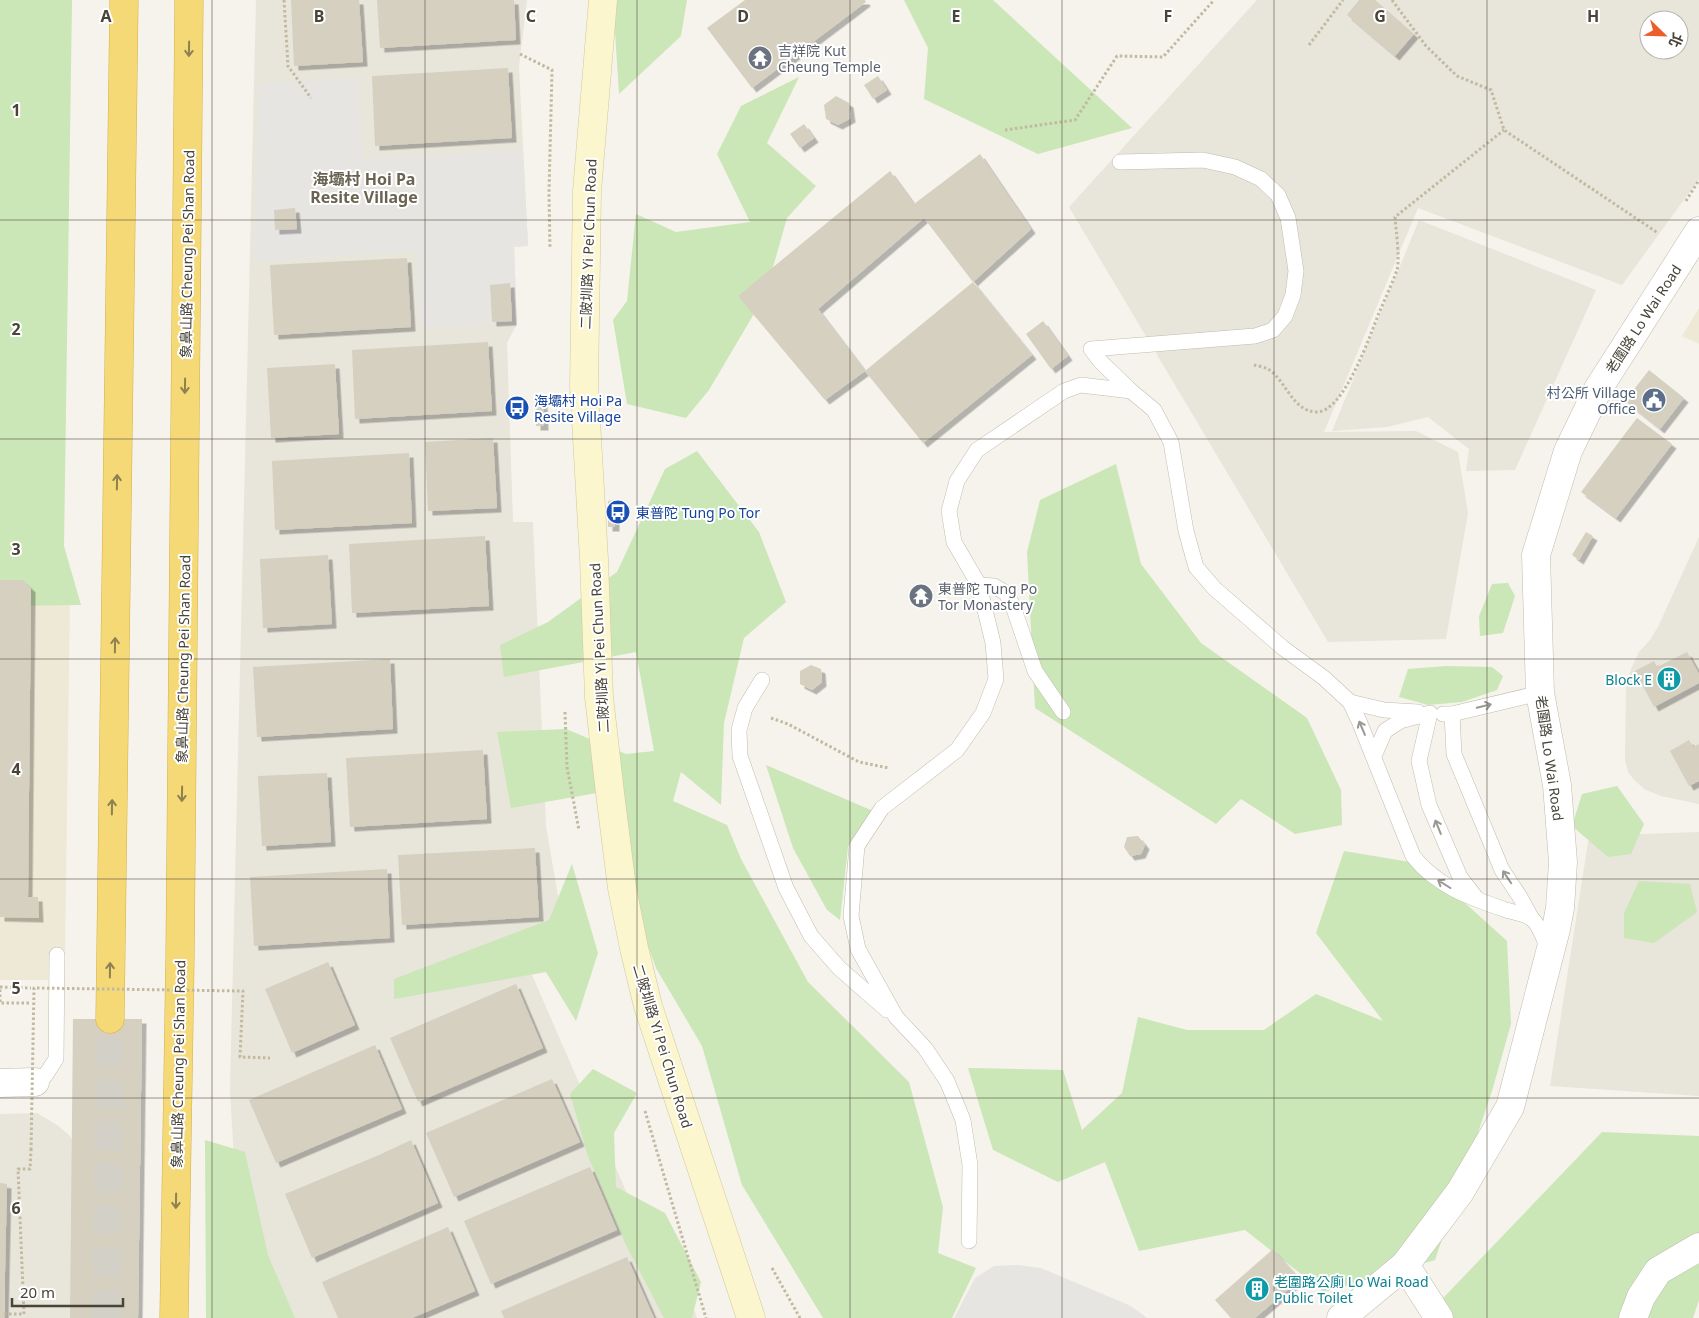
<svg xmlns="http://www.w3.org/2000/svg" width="1699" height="1318" viewBox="0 0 1699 1318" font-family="'Noto Sans','Noto Sans TC',sans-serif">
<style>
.residential{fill:#e8e5da;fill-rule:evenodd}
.education{fill:#ede9d6}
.green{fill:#cbe6b7}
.parking{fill:#e7e5e2}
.building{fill:#d6d0c1;filter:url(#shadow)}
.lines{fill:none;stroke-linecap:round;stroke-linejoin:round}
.highway-tunnel{stroke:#d2d0c7;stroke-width:28;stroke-dasharray:28 14;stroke-linecap:butt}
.lane-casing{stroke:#c0bcae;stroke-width:16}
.street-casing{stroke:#c0bcae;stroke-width:29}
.secondary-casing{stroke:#d1c99d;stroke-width:29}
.highway-casing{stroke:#d5b045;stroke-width:29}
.path{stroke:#c1b9a0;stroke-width:3;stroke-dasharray:2.5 2.5;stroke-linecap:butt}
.lane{stroke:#fff;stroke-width:15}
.street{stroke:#fff;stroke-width:28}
.secondary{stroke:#fbf6ce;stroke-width:28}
.highway{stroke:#f5d976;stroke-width:28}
.path-bridge{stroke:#c1b9a0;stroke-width:3;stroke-dasharray:2.5 2.5;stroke-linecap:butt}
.oneway{stroke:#8d8051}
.oneway2{stroke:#9a9892}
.grid{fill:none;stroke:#484439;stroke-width:1;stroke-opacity:0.55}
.labels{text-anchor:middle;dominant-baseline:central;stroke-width:4;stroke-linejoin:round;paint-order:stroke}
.worship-label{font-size:14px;fill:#5b616d;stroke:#fff;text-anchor:start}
.street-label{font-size:14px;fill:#484439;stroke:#fff}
.service-label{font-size:14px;fill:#4e5e75;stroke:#fff;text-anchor:end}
.transit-label{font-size:14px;fill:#164399;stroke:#fff;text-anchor:start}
.culture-label{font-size:14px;fill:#0d838f;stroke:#fff;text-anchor:end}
.quarter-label{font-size:16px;font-weight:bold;fill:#6b6351;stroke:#fff}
.grid-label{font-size:16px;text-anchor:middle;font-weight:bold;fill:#484439;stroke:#fff;stroke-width:4;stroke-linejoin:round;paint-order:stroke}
</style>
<defs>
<filter id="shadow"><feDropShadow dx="4.5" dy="4.5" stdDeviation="0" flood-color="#0004"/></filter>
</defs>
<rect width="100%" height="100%" fill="#f5f3eb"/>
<!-- residential -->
<g class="residential">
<path d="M256,0h271l-8,67 9,179 -14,1 3,77 -10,19 6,179h20l13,304 20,117 -40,18 120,276 49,75 2,6h-454l-13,-228z"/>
<path d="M1257,0h442v179l-77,106 -204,-77 -94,224 92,-1 42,21 10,61 -22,126 -118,3 -259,-435zM1649,20h30v30h-30z"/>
<path d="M1419,220l177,70 -81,180 -49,1 3,-22 -41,-32 -41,10 -55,4z"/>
<path d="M1699,537v267l-38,-8 -15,-6 -11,-9 -7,-9 -3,-12 1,-72 5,-19 8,-17 11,-12 8,-13z"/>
<path d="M1699,832v264l-149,-10 39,-250z"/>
<path d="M37,1113l20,12 12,10 4,6 5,177h-78v-204z"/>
</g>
<!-- education -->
<g class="education">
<path d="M1699,308v36l-17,-8z"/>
<path d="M0,549l70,46 -5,360h-16l-1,25h-48z"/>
</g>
<!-- green -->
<g class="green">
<path d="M0,0h72l-8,546 17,59 -81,1z"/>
<path d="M613,0h74l-6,36 -62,58z"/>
<path d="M904,0h89l139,128 -94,26 -114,-55 4,-51z"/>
<path d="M799,77l-32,66 49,43 -29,32 -22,77 -56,95 -23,28 -59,-14 -14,-84 14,-19 9,-87 40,18 74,-10 -33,-68 24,-48z"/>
<path d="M697,451l62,81 27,70 -42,36 -20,85 -3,82 -40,-33 -8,29 54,24 14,34 67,123 101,100 34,125 -5,46 38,15 -24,50h-129l-81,-133 -40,-139 -46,-78 -37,-102 -5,-76 -103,18 -14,-76 69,-3 60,25 28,-3 -18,-99 -132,25 -4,-32 48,-23 69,-50 48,-103z"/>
<path d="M1116,464l25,100 60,79 106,75 34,72 1,35 -47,9 -54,-35 -25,25 -181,-116 -8,-156 13,-52z"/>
<path d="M1508,583l7,13 -12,37 -23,3 -1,-20 13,-32z"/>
<path d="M1446,666l46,1 11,9 -6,14 -35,12 -34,3 -29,-8 9,-28z"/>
<path d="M766,765l107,46 -25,36 -8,73 -13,-10 -34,-62z"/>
<path d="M1617,786l27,38 -13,30 -23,3 -36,-31 10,-32z"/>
<path d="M1344,851l78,13 85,77 4,83 -19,67 -57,169 -111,32 -79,-62 -106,21 -34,-89 -47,20 -65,-32 -25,-82 95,2 19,60 40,-37 16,-76 49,13h77l52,-36 67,27 -67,-88z"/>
<path d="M572,864l26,89 -22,68 -30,-49 -152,27v-20l155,-59z"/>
<path d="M1639,881l51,3 7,28 -43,31 -30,-5v-25z"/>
<path d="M593,1069l44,24 -23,40 2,54 49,26 36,69 -9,36h-28l-38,-73 -38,-89 -18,-62z"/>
<path d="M1602,1132l97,4v164l-6,18h-269z"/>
<path d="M205,1140l40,12 23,103 27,63h-89z"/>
</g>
<!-- parking -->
<g class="parking">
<path d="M358,77l5,82 160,-10 5,97 -14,1 3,77 -97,5 -4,-78 -162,10 5,-176z"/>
<path d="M1018,1265l23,3 90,38 16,12h-193l21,-40 19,-12z"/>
</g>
<!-- building -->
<g class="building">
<path d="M291,0h68l4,62 -69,4z"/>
<path d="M377,0h137l2,40 -136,8z"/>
<path d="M745,0h120l1,2 -114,86 -45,-60z"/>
<path d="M1359,0h16l39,34 -19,22 -48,-41z"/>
<path d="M508,68l4,70 -137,8 -3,-70z"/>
<path d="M878,76l9,14 -14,9 -9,-14z"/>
<path d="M836,96l13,7 2,15 -13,7 -12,-6 -2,-14z"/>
<path d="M804,124l10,14 -14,10 -10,-14z"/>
<path d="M980,154l51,75 -58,53 -49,-64 -106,91 47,62 -40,29 -87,-104 152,-125 24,33z"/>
<path d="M295,208l2,21 -22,1 -1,-20z"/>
<path d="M407,258l4,69 -137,8 -4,-70z"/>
<path d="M973,282l59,73 -109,88 -58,-72z"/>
<path d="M510,283l2,38 -20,1 -2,-37z"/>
<path d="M1043,321l25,35 -17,13 -25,-35z"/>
<path d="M488,342l4,69 -137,8 -3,-69z"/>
<path d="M335,364l4,70 -68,4 -4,-70z"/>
<path d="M1649,370l35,28 -24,31 -35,-28z"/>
<path d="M536,400h7l1,26h-8z"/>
<path d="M1637,418l35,26 -56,74 -35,-26z"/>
<path d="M493,438l4,70 -69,3 -3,-69z"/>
<path d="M409,453l3,70 -137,7 -3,-69z"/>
<path d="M615,500v27h-7v-26z"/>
<path d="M1586,532l7,4 -14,24 -7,-5z"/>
<path d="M485,536l4,70 -137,7 -3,-69z"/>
<path d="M328,555l4,69 -69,4 -3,-69z"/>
<path d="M0,580h23l8,8 -3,309h10l1,21 -39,-1z"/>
<path d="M1687,652l12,22v9l-45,24 -19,-36 19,-10 3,6z"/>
<path d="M390,659l3,70 -136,8 -4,-70z"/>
<path d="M811,665l10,4 1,13 -10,8 -12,-6v-13z"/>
<path d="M1689,740l4,7 6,-3v37l-10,5 -19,-35z"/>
<path d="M483,750l4,69 -137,8 -4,-69z"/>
<path d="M327,773l4,69 -69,4 -4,-70z"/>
<path d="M1138,836l7,9 -4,9 -11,2 -6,-9 3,-10z"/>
<path d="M535,848l4,69 -137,8 -4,-70z"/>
<path d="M387,869l3,69 -136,8 -4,-69z"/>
<path d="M328,962l27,63 -63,28 -27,-64z"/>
<path d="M516,984l27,64 -125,54 -28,-64z"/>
<path d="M73,1019h69l-4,299h-68z"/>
<path d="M375,1045l27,64 -126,54 -27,-63z"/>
<path d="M552,1079l28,63 -126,55 -28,-64z"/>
<path d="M411,1140l27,63 -126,55 -27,-64 94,-39z"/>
<path d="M590,1167l27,63 -126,54 -27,-63z"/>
<path d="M0,1183l7,1 -3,134h-4z"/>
<path d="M448,1227l27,64 -63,27h-74l-16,-36z"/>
<path d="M1273,1249l27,30 -45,39h-24l-16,-18z"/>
<path d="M627,1257l27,61h-150l-3,-7z"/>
</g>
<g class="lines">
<!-- highway-tunnel -->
<path class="highway-tunnel" d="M106,1318l4,-299"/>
<defs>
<g id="lane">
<path d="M1120,162l83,-2 32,7 26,12 17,16 10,23 8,53 -3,24 -8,21 -12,14 -18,6 -164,13 9,12 31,30"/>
<path d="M979,585l15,1 12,7 7,13 22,65 28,41"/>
<path d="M762,680l-17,28 -6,22 1,26 46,132 25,48 28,32 48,42"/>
<path d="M1350,702l34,8 34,2"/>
<path d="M1443,714h9l88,-21"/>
<path d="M1452,714l2,40 48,116 18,27 12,22"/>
<path d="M1374,756l11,-25 15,-10 30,-8 -11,48 10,44 31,72 17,22"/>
<path d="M35,1082l10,-6 11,-17 1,-104"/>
<path d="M969,1241l1,-76 -7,-45 -16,-39 -22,-33 -29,-31 -38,-68 -7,-33 6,-70 25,-38 75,-58 26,-37 13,-34 -3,-36 -14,-58 -25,-43 -5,-31 8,-30 20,-31 87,-59 17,-6 50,6 23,19 17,32 15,89 10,36 19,22 68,59 41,30 26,24 9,19 54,135c23,30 58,42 93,54 7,2 20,4 26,9 7,6 13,22 16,31"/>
</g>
<g id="street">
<path d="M0,1083l35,-1"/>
<path d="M1405,1265l34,53"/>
<path d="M1341,1318l64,-53 55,-73 50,-85 46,-178 4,-21 3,-46 -6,-77 -17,-92 -4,-138 32,-104 30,-62 101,-158"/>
<path d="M1633,1318l8,-21 17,-26 41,-24"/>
</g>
<path id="secondary" d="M603,0l-16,191 -3,195 10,173 5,138 11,96 12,95 12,60 14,58 103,312"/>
<g id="highway">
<path d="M110,1019l14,-1019"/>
<path d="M174,1318l6,-360 9,-958"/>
</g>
</defs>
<!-- lane casing -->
<use href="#lane" class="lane-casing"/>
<!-- street casing -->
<use href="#street" class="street-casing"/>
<!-- secondary casing -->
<use href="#secondary" class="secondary-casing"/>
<!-- highway casing -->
<use href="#highway" class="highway-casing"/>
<!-- path -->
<g class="path">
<path d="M284,0l4,66 23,32"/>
<path d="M1392,0l34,46 31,30 34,14 13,40 154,103"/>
<path d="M1309,45l34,-45"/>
<path d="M520,54l32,16 -3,123 1,56"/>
<path d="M1005,130l70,-10 42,-64 46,1 51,-57"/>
<path d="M1686,201l13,-21"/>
<path d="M1254,365c4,1 10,2 14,4 18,11 24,42 48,43 28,1 54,-77 63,-99 6,-14 13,-29 18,-43 3,-11 -1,-40 -2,-53l109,-87"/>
<path d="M565,712l2,55 12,63"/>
<path d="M771,718l17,6 71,38 30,6"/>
<path d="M29,1003h-29v-16l31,1"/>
<path d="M645,1111l61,207"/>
<path d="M772,1268l28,50"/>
<path d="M4,1314h20l-6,-145h12l1,-19"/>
</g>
<!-- lane -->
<use href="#lane" class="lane"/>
<!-- street -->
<use href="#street" class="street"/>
<!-- secondary -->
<use href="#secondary" class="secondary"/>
<!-- highway -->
<use href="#highway" class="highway"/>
<!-- path-bridge -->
<path class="path-bridge" d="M31,1150l3,-162 209,3 -3,66 30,1"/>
</g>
<!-- one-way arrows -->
<defs><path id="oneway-shaft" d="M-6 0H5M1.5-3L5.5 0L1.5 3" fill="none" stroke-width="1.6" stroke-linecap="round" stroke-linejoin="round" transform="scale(1.25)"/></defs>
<g class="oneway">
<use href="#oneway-shaft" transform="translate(189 49) rotate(91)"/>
<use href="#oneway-shaft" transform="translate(185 386) rotate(91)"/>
<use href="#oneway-shaft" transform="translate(117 482) rotate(-89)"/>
<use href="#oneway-shaft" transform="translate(115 645) rotate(-89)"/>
<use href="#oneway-shaft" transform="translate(182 794) rotate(91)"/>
<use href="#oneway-shaft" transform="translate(112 807) rotate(-89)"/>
<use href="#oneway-shaft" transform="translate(110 970) rotate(-89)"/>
<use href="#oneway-shaft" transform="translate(176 1201) rotate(91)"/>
</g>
<g class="oneway2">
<use href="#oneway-shaft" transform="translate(1484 706) rotate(-13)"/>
<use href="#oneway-shaft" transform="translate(1362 728) rotate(-113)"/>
<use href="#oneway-shaft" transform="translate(1438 827) rotate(-112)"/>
<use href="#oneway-shaft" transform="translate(1507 877) rotate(-124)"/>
<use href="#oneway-shaft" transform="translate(1444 884) rotate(-148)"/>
</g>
<!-- grid -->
<path class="grid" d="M212,0v1318M425,0v1318M637,0v1318M850,0v1318M1062,0v1318M1274,0v1318M1487,0v1318M0,220h1699M0,439h1699M0,659h1699M0,879h1699M0,1098h1699"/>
<!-- icons -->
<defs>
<symbol id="temple-disc" viewBox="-11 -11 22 22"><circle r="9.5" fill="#6b7280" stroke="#fff"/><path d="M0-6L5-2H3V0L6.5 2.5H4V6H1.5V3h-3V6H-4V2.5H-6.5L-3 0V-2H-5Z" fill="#fff"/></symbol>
<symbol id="civic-disc" viewBox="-11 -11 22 22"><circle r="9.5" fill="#5c6f8a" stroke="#fff"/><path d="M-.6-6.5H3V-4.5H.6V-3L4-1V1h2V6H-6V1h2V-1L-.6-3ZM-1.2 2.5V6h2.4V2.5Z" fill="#fff"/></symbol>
<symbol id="bus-disc" viewBox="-11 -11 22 22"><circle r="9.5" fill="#1a4fb4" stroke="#fff"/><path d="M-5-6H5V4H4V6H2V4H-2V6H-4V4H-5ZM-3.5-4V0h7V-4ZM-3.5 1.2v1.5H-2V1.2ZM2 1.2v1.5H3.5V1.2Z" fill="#fff"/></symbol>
<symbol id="building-disc" viewBox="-11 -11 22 22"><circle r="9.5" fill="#0f9aa8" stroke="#fff"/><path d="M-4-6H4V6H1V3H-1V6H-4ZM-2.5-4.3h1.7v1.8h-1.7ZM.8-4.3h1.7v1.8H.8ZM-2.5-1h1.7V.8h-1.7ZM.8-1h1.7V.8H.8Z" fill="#fff"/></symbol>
</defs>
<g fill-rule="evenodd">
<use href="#temple-disc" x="746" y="44" width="28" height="28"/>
<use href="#civic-disc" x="1640" y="386" width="28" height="28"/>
<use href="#bus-disc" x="503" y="394" width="28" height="28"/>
<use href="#bus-disc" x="604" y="498" width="28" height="28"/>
<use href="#temple-disc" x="907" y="582" width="28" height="28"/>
<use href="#building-disc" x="1655" y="665" width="28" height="28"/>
<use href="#building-disc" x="1243" y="1275" width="28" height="28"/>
</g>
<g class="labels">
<!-- worship labels -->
<g class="worship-label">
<text x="778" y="50">吉祥院 Kut<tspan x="778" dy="16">Cheung Temple</tspan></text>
<text x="938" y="588">東普陀 Tung Po<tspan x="938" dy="16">Tor Monastery</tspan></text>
</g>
<!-- street labels -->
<g class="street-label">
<text transform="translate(588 244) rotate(-88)">二陂圳路 Yi Pei Chun Road</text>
<text transform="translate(187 254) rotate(-89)">象鼻山路 Cheung Pei Shan Road</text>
<text transform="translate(1643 319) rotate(-57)">老圍路 Lo Wai Road</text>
<text transform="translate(599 648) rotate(-93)">二陂圳路 Yi Pei Chun Road</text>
<text transform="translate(183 659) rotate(-89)">象鼻山路 Cheung Pei Shan Road</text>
<text transform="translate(1550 758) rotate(82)">老圍路 Lo Wai Road</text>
<text transform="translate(663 1046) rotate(73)">二陂圳路 Yi Pei Chun Road</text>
<text transform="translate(178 1064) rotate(-89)">象鼻山路 Cheung Pei Shan Road</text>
</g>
<!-- service labels -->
<g class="service-label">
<text x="1636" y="392">村公所 Village<tspan x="1636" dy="16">Office</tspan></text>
</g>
<!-- transit labels -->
<g class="transit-label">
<text x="534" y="400">海壩村 Hoi Pa<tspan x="534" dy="16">Resite Village</tspan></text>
<text x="636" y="512">東普陀 Tung Po Tor</text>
</g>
<!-- culture labels -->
<g class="culture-label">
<text x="1652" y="679">Block E</text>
<text x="1274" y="1281" text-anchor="start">老圍路公廁 Lo Wai Road<tspan x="1274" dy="16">Public Toilet</tspan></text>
</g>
<!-- quarter labels -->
<g class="quarter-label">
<text x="364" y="179">海壩村 Hoi Pa<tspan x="364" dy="18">Resite Village</tspan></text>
</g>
</g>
<g class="grid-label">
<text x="106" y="22">A</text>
<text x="319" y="22">B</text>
<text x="531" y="22">C</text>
<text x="743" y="22">D</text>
<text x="956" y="22">E</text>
<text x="1168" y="22">F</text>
<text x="1380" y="22">G</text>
<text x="1593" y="22">H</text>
<text x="16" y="116">1</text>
<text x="16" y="335">2</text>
<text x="16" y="555">3</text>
<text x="16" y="775">4</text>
<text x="16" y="994">5</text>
<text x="16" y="1214">6</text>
</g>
<!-- north arrow -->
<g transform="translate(1664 35) rotate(113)"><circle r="24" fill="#ffffff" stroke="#b6b4b0"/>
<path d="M0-4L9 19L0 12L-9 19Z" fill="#ed5d2a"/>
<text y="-8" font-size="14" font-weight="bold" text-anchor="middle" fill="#484439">北</text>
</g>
<!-- scale -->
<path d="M12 1298v8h111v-8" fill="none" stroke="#484439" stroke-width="2.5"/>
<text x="20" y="1298" font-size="15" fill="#484439" stroke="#ffffff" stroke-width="4" paint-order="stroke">20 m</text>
</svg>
